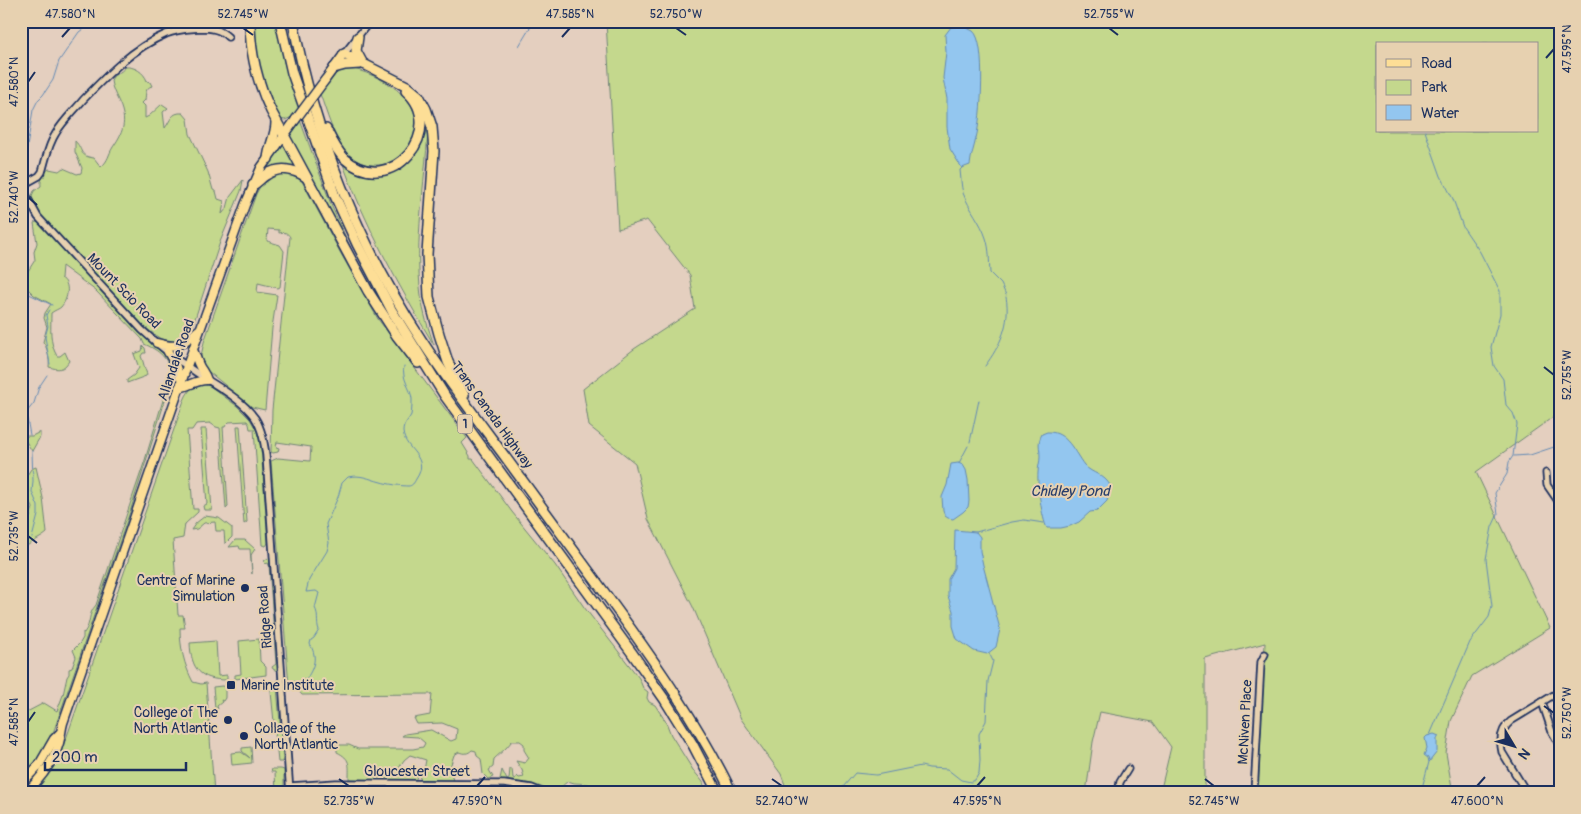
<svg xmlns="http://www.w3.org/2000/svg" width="1581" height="814" viewBox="0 0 1581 814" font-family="Pangolin,sans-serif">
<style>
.green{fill:#c4d88d;stroke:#708476;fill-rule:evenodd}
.water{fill:#93c6ef;stroke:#638ab5}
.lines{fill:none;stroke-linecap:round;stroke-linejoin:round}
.stream{stroke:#638ab5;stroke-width:1}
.minor-casing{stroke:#1b2f5e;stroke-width:9}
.major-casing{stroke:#1b2f5e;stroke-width:11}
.highway-casing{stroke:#1b2f5e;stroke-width:12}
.minor{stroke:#e7d1b0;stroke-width:5.5}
.major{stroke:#fdde96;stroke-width:8}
.highway{stroke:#fdde96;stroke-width:9}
.major-bridge-casing{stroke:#1b2f5e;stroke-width:11;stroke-linecap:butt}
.major-bridge{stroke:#fdde96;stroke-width:8}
.ticks{fill:none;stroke:#1b2f5e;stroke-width:2}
.poi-dot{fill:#1b2f5e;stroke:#e7d1b0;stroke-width:2}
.labels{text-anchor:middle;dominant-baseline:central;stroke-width:4;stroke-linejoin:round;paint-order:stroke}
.shield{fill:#e7d1b0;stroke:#586077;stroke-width:1}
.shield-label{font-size:12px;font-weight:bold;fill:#1b2f5e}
.street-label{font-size:14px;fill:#1b2f5e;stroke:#e7d1b0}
.poi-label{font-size:14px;fill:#1b2f5e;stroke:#e7d1b0;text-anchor:end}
.water-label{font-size:15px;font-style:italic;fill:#273e6c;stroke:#e7d1b0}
.neatline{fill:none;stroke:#1b2f5e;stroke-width:2}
.ticks-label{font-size:12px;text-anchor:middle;fill:#1b2f5e}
</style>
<rect width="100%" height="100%" fill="#e4cfbf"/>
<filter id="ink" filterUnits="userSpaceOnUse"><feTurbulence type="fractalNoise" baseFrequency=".02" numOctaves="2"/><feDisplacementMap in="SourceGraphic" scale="10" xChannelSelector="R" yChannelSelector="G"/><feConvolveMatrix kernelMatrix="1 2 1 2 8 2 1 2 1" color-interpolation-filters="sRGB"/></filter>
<g filter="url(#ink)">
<!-- green -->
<g class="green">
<path d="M253,21h23l8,41 15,45 -7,10 -7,3 -6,-1 -2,-3 -19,-48z"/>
<path d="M606,21h954v391l-84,60 74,156 -78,48 -21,45 -5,32 7,40h-195l7,-150 -60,16v134h-45l11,-46 -18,-25 -53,-10 -7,30 -7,51h-298l-7,-19 -40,-55 -48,-112 -45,-88 -13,-56 -46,-37 -6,-37 51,-40 61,-40 -5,-34 -43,-55 -29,9zM1377,44h160v87h-160z"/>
<path d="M125,67c9,-1 19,5 22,14l3,1 2,4c-7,2 -6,7 -7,14l-3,3 3,3v12l4,-2 13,-12 6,4 -5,4 2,16c6,-8 6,-16 18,-15l5,6 2,15 18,38 5,18 3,1 2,8 6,2 -2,13 5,-6 3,-11 13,-17 -2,11 -21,51 -29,89 -2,5 -9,7h-13l-12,-8 -10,-8 -95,-101 -9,-11 -10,-17 3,-7 7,-5c-1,-6 3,-14 8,-17l10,2 4,-3 14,6 4,-1 1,-5 -7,-16v-11c9,9 3,15 19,17l7,9c8,-7 7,-12 12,-20 12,-17 14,-28 5,-47 -3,-6 -6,-12 -7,-19 2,-8 10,-7 14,-14z"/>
<path d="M350,68c21,5 45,16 58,33 21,28 -2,66 -35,64 -10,0 -20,-4 -26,-12 -14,-16 -20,-40 -27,-59l18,-23z"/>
<path d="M426,119l2,11c-3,55 -14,111 -7,166 2,17 8,34 13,49 -36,-60 -69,-120 -93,-186 12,6 26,17 40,16 4,0 10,-4 14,-6 23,-10 30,-25 31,-50z"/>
<path d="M300,120l32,87 21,46 32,58 -14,-19 -81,-154 2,-6z"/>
<path d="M284,143l14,26 -34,4 9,-16z"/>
<path d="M290,173l10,5 3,5 37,69 38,67 89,119 -5,5 8,13v3h3l39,53 43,53 29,42 55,71 4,10 5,4 -1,6 2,4 6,3 11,17 5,13 22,35 10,12 3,11h-104l-14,-9 -14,-1 -6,-2 -14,12c-17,-10 -32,-11 -51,-12l-3,-2 2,-9 5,10 2,-1 1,-10h2l1,9 2,1 2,-3 2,2 5,-1 -2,-7 -6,-9 9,2 4,-5 -5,-8v-6l-4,-3h-8l-6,7 -12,11 -1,8 -4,3 4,7 -5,2 -5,-5 -2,-15 -4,-3 -1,-5 -4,-1c-4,4 -8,4 -13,2l-5,3 -4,12 3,14h-29l-3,-1 -2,-4 5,-6 2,-10 -16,-5 -6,5 -5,8 1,5h14l1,-4 3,1v4l-3,7 -66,-2c0,-15 2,-20 -12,-27v-7h12l9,4h55l10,-2 2,-4 -7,-6 -16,-1 3,-2 26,-4 20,11 5,-2 1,-10 -15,-6 -25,1 -3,-6 16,-3 2,-21 -130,1 -5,-6 -8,-3 -18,-225 7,-3 32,3 1,-14 -34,-5 -1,5 3,1 -1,4 -5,1 -2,-1 1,-42 18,-173c-3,-5 -6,-5 -11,-4v-3l-11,-1 -1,12 13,4 4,6 -4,36 -2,1 -20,-5 -1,9 20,3 -5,33 -7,82 -13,-3 -48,-39 -3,-12 3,-14 52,-148c10,-19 13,-19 34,-21z"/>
<path d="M36,222l3,1 106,114 20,18 7,10 2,7 -44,140 -79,227 -16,26 -14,15v-65l23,-12 13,8 6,-16 4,-18 2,-3v-5l3,-1 4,-11 -3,-7 7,-7 3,-5v-6l1,1c8,-11 3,-18 12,-28l49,-145 24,-80 -2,-2 3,-2c2,-16 -13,-27 -26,-32l-2,-5 -46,-48 -34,-25 -1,12c10,5 7,21 0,29 -2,2 -6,3 -10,6 0,14 -2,30 6,43h3l5,-4 4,9c-6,9 -10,9 -20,6 1,-7 -2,-21 -6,-25l4,-15 -3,-9 1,-5 6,-9 -17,-9 -7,-7 -1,-2 2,-15 7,-11 -1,-8 3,-9 -3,-20z"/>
<path d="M143,346l2,2 1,5h-3l-2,3c3,7 3,12 6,18l-1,2 -19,7v-3l7,-5 5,-7 -5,-14 8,-3z"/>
<path d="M202,384l8,2 27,20 13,13 7,12 4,16 7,96 -2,3 -4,-1 -8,-116h-4l-1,-5 -2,-3 -18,1 -3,3 -1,2h-2l5,80 -2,2 -6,-81 -4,-1 -6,-4 -14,1 -4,6h-5l6,79h5v3l-13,12 -2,14 -10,2 5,75h5l2,13h-5c0,19 4,37 13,54l8,2 5,-1 8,110h-182c16,-16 25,-35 34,-54l114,-327c4,-12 8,-27 22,-28z"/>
<path d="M237,426h3l7,96 -3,2z"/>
<path d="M201,429h5l6,81h-8l-1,-4 4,-2z"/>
<path d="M40,432v5l-8,14 -7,-11 1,-4h6z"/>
<path d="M36,467l7,31 4,35c-8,7 -16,8 -26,18v-7l4,-5 2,-13 6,-18 -2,-5h-4l-6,3v-30l6,-1 4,-6z"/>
<path d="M205,516l14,2 13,10v9l-7,7 -1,-13h-8l-1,-9 -11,1 -7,6 -6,1 5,-7z"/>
<path d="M235,540h10l10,9 -4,6 1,19 -2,-25h-10l-1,-3 -10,1z"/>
<path d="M268,558l2,2 3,53 2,2 4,55 -2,1 -4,-2 -1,-2 4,-3 -7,-99 -1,-2 -3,1 -1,-3z"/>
<path d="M259,639l1,22 6,6v8l-31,4v-4l6,-1 -2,-33z"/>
<path d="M216,641l2,35 9,-1v5c-27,0 -36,-11 -37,-37z"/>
<path d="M270,682h5l2,5 6,71 -1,4h-4z"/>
<path d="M222,686l3,1v11l-2,3 -2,-1 1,2 -5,4 1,3 -3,-1 -2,-21z"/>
<path d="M251,747l1,16 -20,2 -1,-12 10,-1 9,6 -8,-7v-3z"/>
<path d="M272,769h9l3,1v23h-8l-1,-21h-4z"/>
<path d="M355,786l150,1 14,2 11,4h-175z"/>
</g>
<!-- water -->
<g class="water">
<path d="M963,26c3,2 7,3 10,5 14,11 8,90 3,107 -2,10 -5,17 -6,27l-8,3 -12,-19 -3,-22v-28l-4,-21 3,-26 -1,-17 6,-8z"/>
<path d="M1047,432c20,-1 27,20 37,33 9,10 20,8 27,22l-4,14 -10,10 -7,1 -11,10 -9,4 -9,2h-14c-5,-9 -10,-44 -9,-55 0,-6 2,-11 2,-16 0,-11 -3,-13 2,-23z"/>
<path d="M958,463l5,2 3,5 2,10 1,21 -1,6 -5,5 -10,7 -5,-1 -3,-2 -2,-5 -1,-14 5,-12 4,-21z"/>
<path d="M955,530l21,2 4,5v14l3,14 17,64 -4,18 -9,7 -13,-3 -17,-12 -4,-13v-15l-5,-15v-17l6,-11z"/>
<path d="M1434,734l5,2 -2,3v13l-8,10 -1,-4 -4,-3 3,-7 -2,-10 2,-2z"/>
</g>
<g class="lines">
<!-- stream -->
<g class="stream">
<path d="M529,21l1,7"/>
<path d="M519,46l15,-25"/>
<path d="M1425,131l16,45 12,23 10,28 17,25 20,39v23l-9,33 3,19 9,13 3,26 7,8 4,11 -4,32 -4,6 -2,12 -12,19 3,21 -6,13 -6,32 6,47 -3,11 -19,25 -40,93"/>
<path d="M21,165l4,-6 -1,-3 2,-3 7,-43 5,-10 5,-5 10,-15 6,-19 20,-29 15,-11"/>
<path d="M962,168l-2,2c1,8 1,16 3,23 6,16 18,29 23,45 4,12 3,23 4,35l11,11 5,11"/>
<path d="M27,293l25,12"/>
<path d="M49,310l-3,5 2,11 -3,11 5,27"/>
<path d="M985,366c15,-20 26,-43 21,-69"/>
<path d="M30,435l-4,-22 8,-10 5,-16 8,-12"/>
<path d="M970,442l9,-42"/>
<path d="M32,451l1,30 -1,11 6,14v9l-6,23"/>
<path d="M1514,456l16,-1 30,-10"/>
<path d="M959,463l9,-17"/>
<path d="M976,532l36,-10 12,-2 20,3"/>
<path d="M289,681l11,1 7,-4c8,-13 10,-21 3,-34l1,-4 3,-2 5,-8c-3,-8 0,-15 -4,-22l4,-15 -3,-2 -10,1 3,-12 18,-29 2,-8 -3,-19 12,-27 4,-14 6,-6c13,-3 21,2 33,5 6,2 21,4 27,4 4,0 6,-3 8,-7 15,-22 -11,-28 -13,-47 0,-8 5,-11 8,-17 1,-5 1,-11 1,-16 -1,-11 -11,-20 -8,-33"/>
<path d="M838,793l17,-20 21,2 45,-9 8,2 18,1 14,11 10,2 4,-2 4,-7 1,-13 -1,-26 7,-13 2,-40 5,-20 -4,-8"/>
<path d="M1424,793l-2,-5 7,-26"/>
</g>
<defs>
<g id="minor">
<path d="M344,54l26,-33"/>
<path d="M21,186l17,31 104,113c16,15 34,29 52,41 20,14 46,26 61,47 7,11 9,24 11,37l24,338"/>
<path d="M21,186l18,-10 3,-4c4,-13 6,-27 14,-39 7,-12 18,-22 27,-33 24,-25 50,-52 83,-66 11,-5 23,-5 34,-6 11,0 20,1 28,9"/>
<path d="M1546,473l1,12 13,19"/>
<path d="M1542,702l10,30 8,14"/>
<path d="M290,786l46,-3 168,1 28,4 11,5"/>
<path d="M1118,793l2,-11 8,-13"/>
<path d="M1254,793l7,-131 4,-8"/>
<path d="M1514,793l9,-6"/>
<path d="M1527,793l-25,-41c-3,-13 -1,-23 9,-31l49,-30"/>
</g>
<g id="major">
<path d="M325,80l19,-26"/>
<path d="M157,343c25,7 25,0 43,-14"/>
<path d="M168,352l7,12 4,12 3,4"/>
<path d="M179,388c10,-2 17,-8 28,-8 -2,-6 -4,-8 -7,-13 -3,-5 -4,-11 -7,-17"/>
<path d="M21,784l18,-19 15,-26 5,-5"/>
<path d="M26,793c13,-13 28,-32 33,-50 2,-7 2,-13 4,-20l124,-357 58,-161 16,-37 35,-49"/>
</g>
<g id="highway">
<path d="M250,21c0,32 7,61 21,90l97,180 29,45 21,27"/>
<path d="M280,21l12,52 43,123 22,48 35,67 53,85 187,257 33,47 28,45 25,48"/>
<path d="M293,21c21,113 66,224 129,320 26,40 55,78 84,117 36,49 72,99 109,149 43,59 85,120 117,186"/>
<path d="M358,37l-2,14 7,13"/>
<path d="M344,54l63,32 12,10 7,13 6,18 2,24 -7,103 2,43 10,37 9,28 16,33"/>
<path d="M334,68l11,-3 15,-1"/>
<path d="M326,129c5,10 10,21 18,29 47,43 105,-30 62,-67"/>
<path d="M268,159c1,-14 8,-23 8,-37"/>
<path d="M253,185c5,-3 8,-7 13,-10 13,-9 28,-6 40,2"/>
</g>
</defs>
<!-- minor casing -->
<use href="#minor" class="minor-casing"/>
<!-- major casing -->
<use href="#major" class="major-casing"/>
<!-- highway casing -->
<use href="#highway" class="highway-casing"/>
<!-- minor -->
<use href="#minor" class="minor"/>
<!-- major -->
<use href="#major" class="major"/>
<!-- highway -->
<use href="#highway" class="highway"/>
<defs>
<path id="major-bridge" d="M296,119l29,-39"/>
</defs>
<!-- major-bridge casing -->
<use href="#major-bridge" class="major-bridge-casing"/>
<!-- major-bridge -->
<use href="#major-bridge" class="major-bridge"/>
</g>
</g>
<!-- ticks -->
<path class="ticks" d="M243,28l10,7M676,28l10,7M1109,28l9,7M62,37l8,-9M562,37l8,-9M1546,58l8,-9M28,82l7,-10M28,197l9,8M1544,367l10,8M28,536l9,7M1544,706l10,7M28,722l7,-10M339,779l10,7M772,779l10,7M1205,779l9,7M477,786l8,-9M977,786l8,-9M1477,786l8,-9"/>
<!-- markers -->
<g class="poi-dot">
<circle cx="245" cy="588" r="5"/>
<rect x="226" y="680" width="10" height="10" rx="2.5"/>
<circle cx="228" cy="720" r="5"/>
<circle cx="244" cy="736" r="5"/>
</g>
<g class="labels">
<!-- shield labels -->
<rect class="shield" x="457.5" y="414.5" width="15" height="19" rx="4"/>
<g class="shield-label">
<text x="465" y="424">1</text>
</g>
<!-- street labels -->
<g class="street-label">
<text transform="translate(124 291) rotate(46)">Mount Scio Road</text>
<text transform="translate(176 360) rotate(-71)">Allandale Road</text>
<text transform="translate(492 415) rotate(54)">Trans Canada Highway</text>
<text transform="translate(265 617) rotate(-94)">Ridge Road</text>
<text transform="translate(1245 722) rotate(-87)">McNiven Place</text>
<text x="417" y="771">Gloucester Street</text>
</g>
<!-- poi labels -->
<g class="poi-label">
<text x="235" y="580">Centre of Marine<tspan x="235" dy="16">Simulation</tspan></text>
<text x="241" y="685" text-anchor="start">Marine Institute</text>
<text x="218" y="712">College of The<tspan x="218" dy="16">North Atlantic</tspan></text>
<text x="254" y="728" text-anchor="start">Collage of the<tspan x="254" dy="16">North Atlantic</tspan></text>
</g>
<!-- water labels -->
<g class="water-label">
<text x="1070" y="491">Chidley Pond</text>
</g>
</g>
<!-- margin -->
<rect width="1581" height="814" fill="none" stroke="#e7d1b0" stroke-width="55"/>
<!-- legend -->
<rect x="1376" y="42" width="162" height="90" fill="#e7d1b0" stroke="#95908f"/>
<rect x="1386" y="59" width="25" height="8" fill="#fdde96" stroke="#95908f"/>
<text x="1421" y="68" font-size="15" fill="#1b2f5e">Road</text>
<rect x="1386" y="80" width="25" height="15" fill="#c4d88d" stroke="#95908f"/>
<text x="1421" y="92" font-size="15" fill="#1b2f5e">Park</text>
<rect x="1386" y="105" width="25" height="15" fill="#93c6ef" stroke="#95908f"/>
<text x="1421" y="118" font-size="15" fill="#1b2f5e">Water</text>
<!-- north arrow -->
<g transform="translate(1514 746) rotate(128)" stroke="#e7d1b0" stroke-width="4" paint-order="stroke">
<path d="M0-4L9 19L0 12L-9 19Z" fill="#1b2f5e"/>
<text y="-8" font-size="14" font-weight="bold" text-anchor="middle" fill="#1b2f5e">N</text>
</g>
<!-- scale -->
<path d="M45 762v8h141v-8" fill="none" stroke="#1b2f5e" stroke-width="2.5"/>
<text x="52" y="762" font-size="15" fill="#1b2f5e" stroke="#e7d1b0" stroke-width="4" paint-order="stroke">200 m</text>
<rect x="28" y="28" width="1526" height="758" class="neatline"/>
<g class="ticks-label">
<text x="70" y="18">47.580°N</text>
<text x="243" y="18">52.745°W</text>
<text x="570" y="18">47.585°N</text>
<text x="676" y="18">52.750°W</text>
<text x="1109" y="18">52.755°W</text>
<text transform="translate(1567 49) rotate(-90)" y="4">47.595°N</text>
<text transform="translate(14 82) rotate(-90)" y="4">47.580°N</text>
<text transform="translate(14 197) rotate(-90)" y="4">52.740°W</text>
<text transform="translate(1567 375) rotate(-90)" y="4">52.755°W</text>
<text transform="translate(14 536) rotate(-90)" y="4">52.735°W</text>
<text transform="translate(1567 713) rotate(-90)" y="4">52.750°W</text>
<text transform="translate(14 722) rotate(-90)" y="4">47.585°N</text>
<text x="349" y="805">52.735°W</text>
<text x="477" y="805">47.590°N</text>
<text x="782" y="805">52.740°W</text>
<text x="977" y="805">47.595°N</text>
<text x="1214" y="805">52.745°W</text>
<text x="1477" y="805">47.600°N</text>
</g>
</svg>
